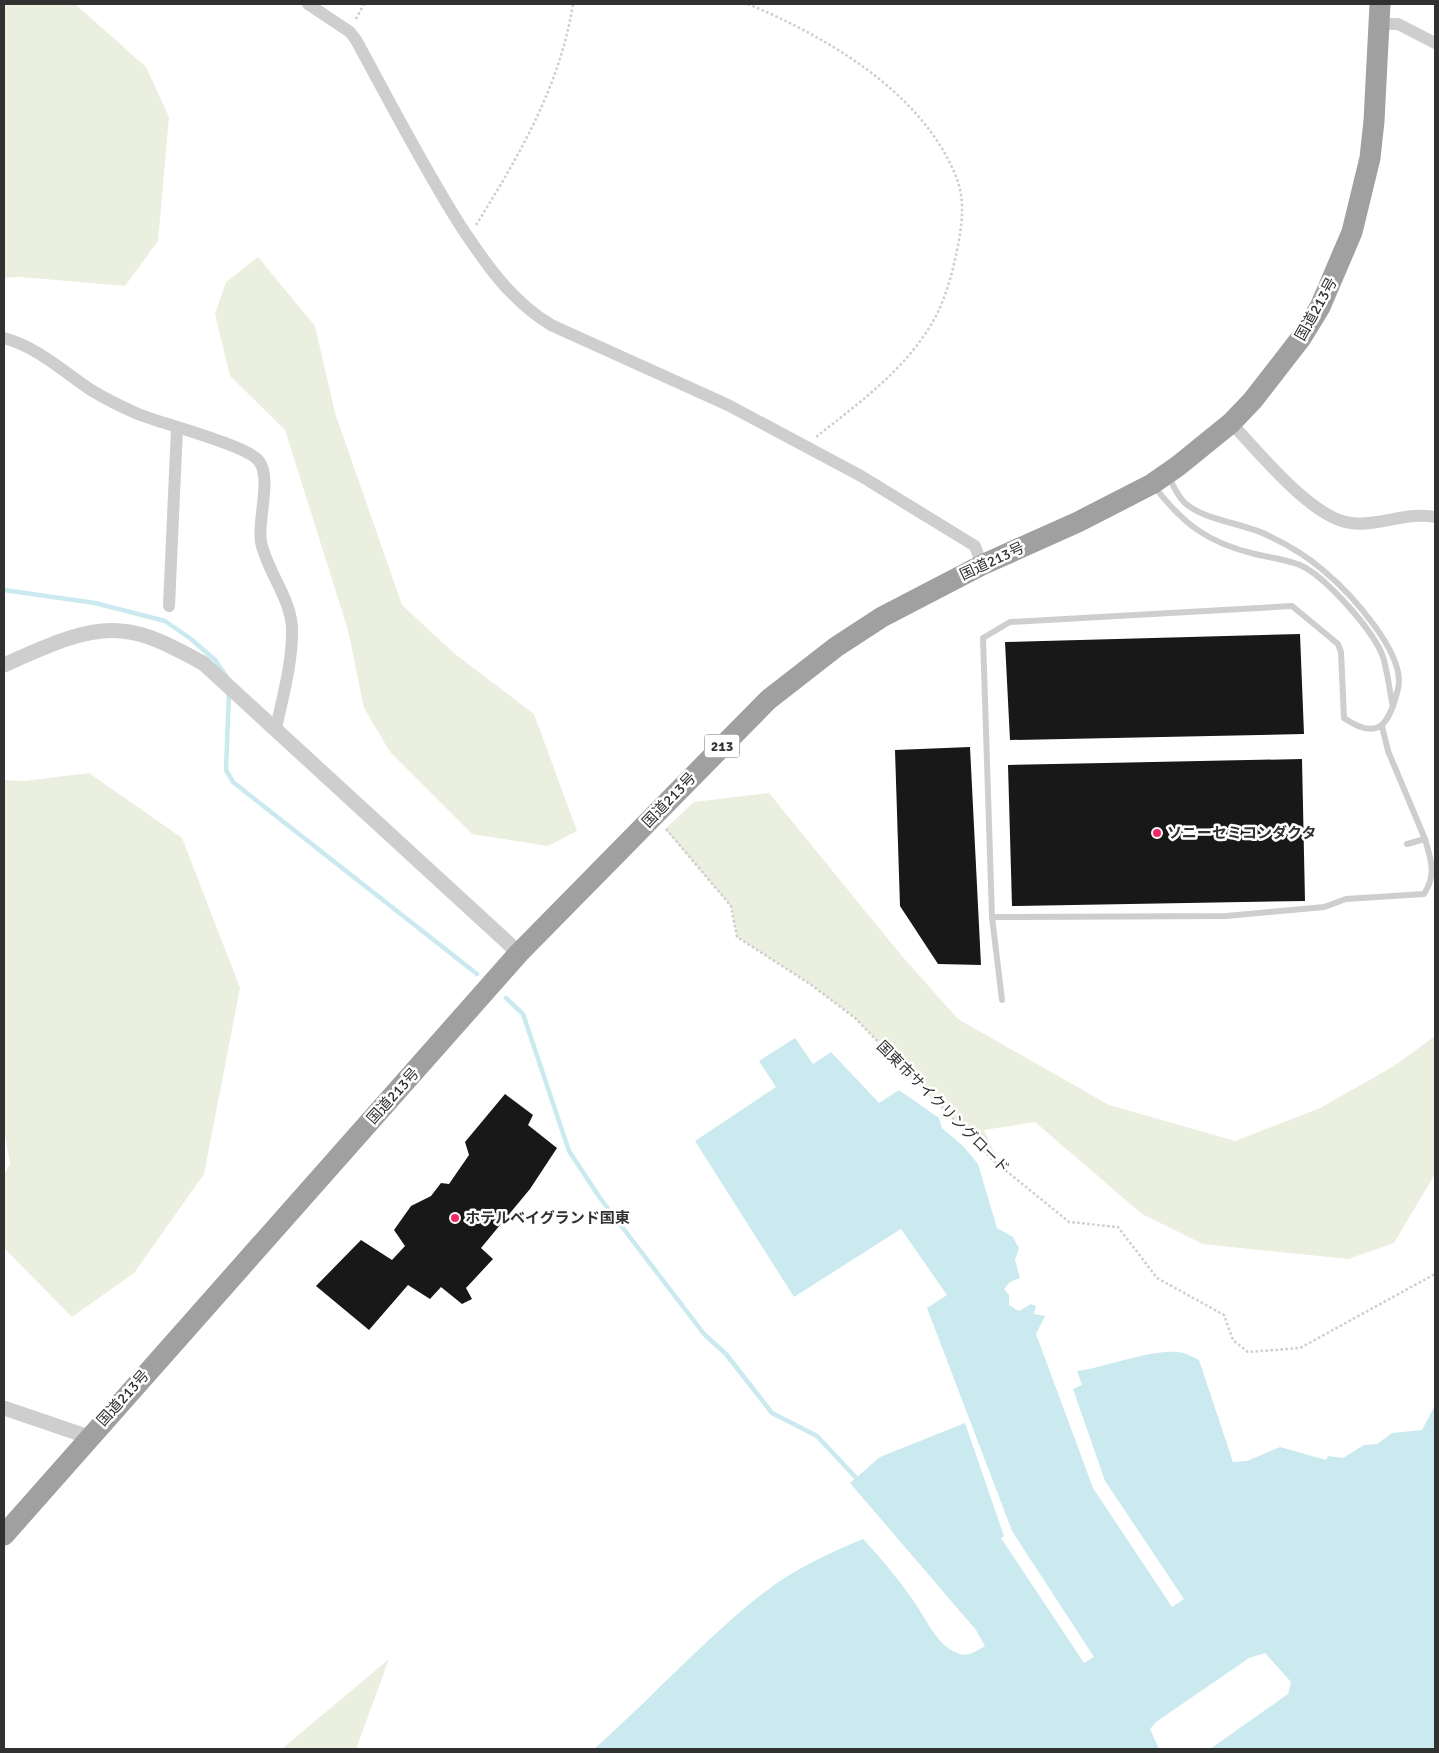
<svg xmlns="http://www.w3.org/2000/svg" width="1439" height="1753" viewBox="0 0 1439 1753" font-family="Signika,'Noto Sans JP',sans-serif">
<style>
.green{fill:#ebefdf}
.water{fill:#caeaf0}
.pier{fill:#fff}
.lines{fill:none;stroke-linecap:round;stroke-linejoin:round}
.stream{stroke:#caeaf0;stroke-width:4.5}
.building{fill:#181818}
.path{stroke:#cecece;stroke-width:2.5;stroke-dasharray:2.5 2.5;stroke-linecap:butt}
.service{stroke:#cecece;stroke-width:6}
.minor{stroke:#cecece;stroke-width:12}
.tertiary{stroke:#cecece;stroke-width:15}
.trunk{stroke:#a0a0a0;stroke-width:21}
.poi-dot{fill:#f42765;stroke:#fff;stroke-width:2}
.labels{text-anchor:middle;dominant-baseline:central;stroke-width:5;stroke-linejoin:round;paint-order:stroke}
.shield{fill:#fff;stroke:#6f6f6f;stroke-width:1}
.shield-label{font-size:14px;font-weight:bold;fill:#313131}
.street-label{font-size:15px;fill:#313131;stroke:#fff}
.poi-label{font-size:15px;font-weight:bold;fill:#313131;stroke:#fff;text-anchor:start}
</style>
<rect width="100%" height="100%" fill="#fff"/>
<!-- green -->
<g class="green">
<path d="M4,4h71l71,63 23,50 -11,124 -33,45 -104,-9 -17,1z"/>
<path d="M258,257l57,69 20,87 67,192 53,49 79,60 43,117 -29,15 -76,-12 -82,-82 -26,-44 -16,-78 -63,-200 -55,-54 -15,-62 11,-32z"/>
<path d="M89,773l93,65 58,150 -36,186 -70,99 -62,44 -68,-69v-73l6,-11 -6,-35v-349l20,1z"/>
<path d="M769,793l132,162 57,64 151,86 126,36 85,-33 74,-42 41,-30v138l-41,69 -46,16 -145,-15 -61,-30 -107,-92 -51,8 12,26 -72,-65 -69,-73 -45,-34 -73,-47 -6,-31 -66,-77 29,-27z"/>
<path d="M389,1659l-33,90h-74z"/>
</g>
<!-- water -->
<path class="water" d="M795,1038l18,26 18,-12 48,51 20,-13 40,28 3,10 22,19 14,17 19,64 16,9 6,11 -4,12 5,18 -10,4 -6,7 5,6v10l10,6 12,-7 5,2 -2,8 11,2 -9,18 57,154 79,119 12,-8 -79,-118 -32,-92 9,-4 -5,-14c29,-4 75,-22 100,-19 7,0 16,5 22,8l34,102 14,-1 33,-14 46,13 2,-4 15,2 21,-13 13,-1 15,-11 30,-3 13,-25v344h-841c58,-51 110,-110 172,-158 29,-22 63,-38 97,-52 19,20 36,41 52,64 11,16 22,42 42,50 10,5 19,-2 28,-7l-9,-16 -126,-147 30,-26 85,-34 39,113 -3,2 83,125 10,-6 -82,-126 -85,-223 20,-13 -46,-66 -107,68 -99,-156 81,-54 -17,-26z"/>
<!-- pier -->
<path class="pier" d="M1265,1653l26,29 -3,12 -78,55h-51l-9,-20 6,-7 93,-64z"/>
<g class="lines">
<!-- stream -->
<g class="stream">
<path d="M4,590l91,13 70,18 26,18 24,21 12,17"/>
<path d="M229,691l-3,79 7,12 244,192"/>
<path d="M506,998l17,16 46,137 31,47 104,136 22,20 46,59 45,23 43,46"/>
</g>
</g>
<!-- building -->
<g class="building">
<path d="M1300,634l4,100 -294,6 -5,-98z"/>
<path d="M970,747l11,218 -43,-1 -38,-58 -5,-156z"/>
<path d="M1302,759l3,142 -293,5 -4,-141z"/>
<path d="M505,1094l28,21 -5,10 29,23 -27,41 -49,59 12,11 -27,29 6,11 -10,5 -21,-17 -11,12 -22,-14 -39,45 -53,-44 45,-46 31,20 13,-14 -11,-16 17,-24 20,-10 10,-13 8,1 20,-29 -4,-13z"/>
</g>
<g class="lines">
<!-- path -->
<g class="path">
<path d="M748,4c79,33 176,89 209,175 10,27 3,58 -3,85 -6,25 -14,49 -29,70 -28,42 -70,72 -109,103"/>
<path d="M356,19l8,-15"/>
<path d="M476,225c43,-69 84,-139 97,-221"/>
<path d="M666,829l65,77 6,31 73,47 45,34 138,142 76,62 49,5 39,51 67,37 9,25 15,12 52,-4 135,-74"/>
</g>
<!-- service -->
<g class="service">
<path d="M1154,486c29,38 54,57 101,68 16,4 30,5 45,11 25,11 74,66 83,92 5,16 6,33 10,49"/>
<path d="M1382,726l6,25 37,88 -18,5"/>
<path d="M992,917l234,-1 98,-9 22,-8 78,-5c13,-21 7,-33 1,-55"/>
<path d="M1002,1000l-10,-83 -9,-279 27,-16 282,-16 46,38 3,8 3,66c35,24 45,6 54,-29 9,-35 -49,-97 -74,-118 -16,-14 -36,-26 -55,-35 -24,-13 -64,-15 -84,-33 -7,-6 -12,-18 -16,-26"/>
</g>
<!-- minor -->
<g class="minor">
<path d="M308,4l42,28 6,8c34,62 66,125 104,185 25,38 51,76 91,100l177,80 133,71 114,70 7,19"/>
<path d="M1381,24h17l37,19"/>
<path d="M4,338c33,9 59,33 87,52 15,9 31,17 47,24 25,10 107,31 120,46 15,17 -1,59 3,82 6,29 29,55 31,85 1,33 -9,69 -16,101"/>
<path d="M1231,423c27,28 81,96 120,100 26,4 58,-12 84,-6"/>
<path d="M169,606l8,-178"/>
</g>
<!-- tertiary -->
<g class="tertiary">
<path d="M4,665c34,-15 79,-38 117,-34 29,2 57,19 82,32l316,290"/>
<path d="M4,1408l85,29"/>
</g>
<!-- trunk -->
<path class="trunk" d="M4,1535l515,-582 249,-253 68,-53 46,-30 100,-52 96,-43 74,-38 26,-18 53,-43 22,-23 48,-62 19,-31 32,-75 18,-74 4,-37 6,-117"/>
</g>
<!-- markers -->
<g class="poi-dot">
<circle cx="1157" cy="833" r="5"/>
<circle cx="455" cy="1218" r="5"/>
</g>
<g class="labels">
<!-- shield labels -->
<rect class="shield" x="704.5" y="734.5" width="35" height="23" rx="4"/>
<g class="shield-label">
<text x="722" y="746">213</text>
</g>
<!-- street labels -->
<g class="street-label">
<text transform="translate(1316 309) rotate(-61)">国道213号</text>
<text transform="translate(992 561) rotate(-25)">国道213号</text>
<text transform="translate(669 800) rotate(-46)">国道213号</text>
<text transform="translate(393 1096) rotate(-48)">国道213号</text>
<text transform="translate(943 1107) rotate(45)">国東市サイクリングロード</text>
<text transform="translate(123 1398) rotate(-48)">国道213号</text>
</g>
<!-- poi labels -->
<g class="poi-label">
<text x="1167" y="833">ソニーセミコンダクタ</text>
<text x="465" y="1218">ホテルベイグランド国東</text>
</g>
</g>
<!-- border -->
<rect width="1439" height="1753" fill="none" stroke="#313131" stroke-width="10"/>
</svg>
